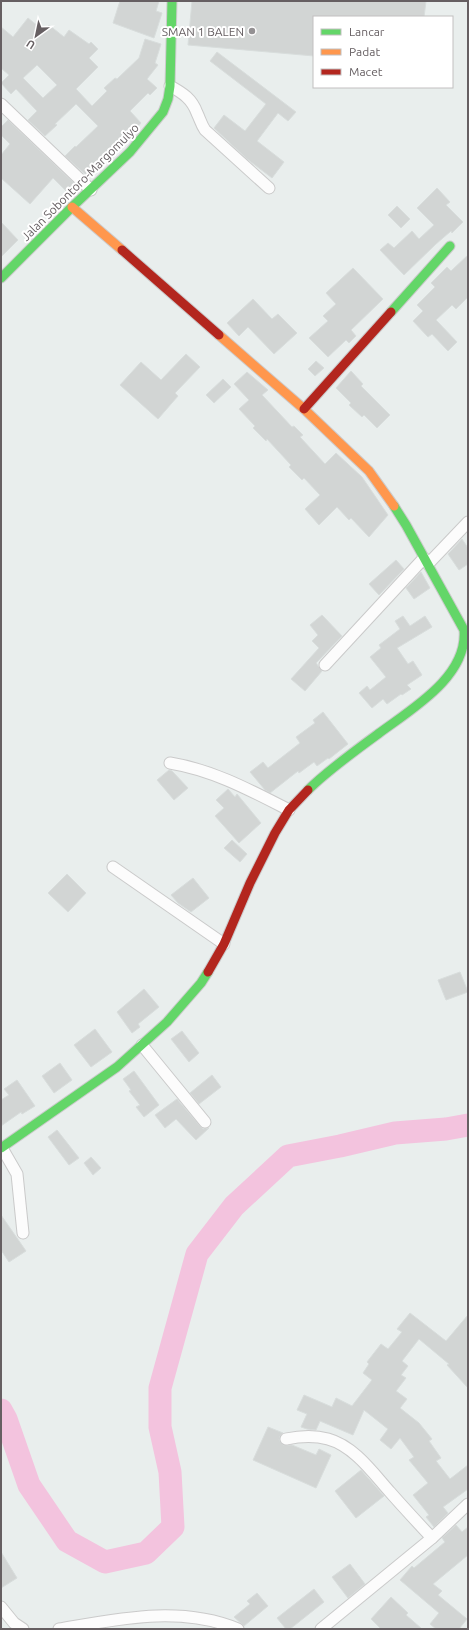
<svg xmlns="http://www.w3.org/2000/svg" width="469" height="1630" viewBox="0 0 469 1630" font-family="Ubuntu,sans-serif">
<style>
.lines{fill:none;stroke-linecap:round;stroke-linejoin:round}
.river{stroke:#f3c3de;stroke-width:23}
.building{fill:#d2d5d4;stroke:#d8dddc;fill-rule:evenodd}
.street-casing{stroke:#cacaca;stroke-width:13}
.fast-casing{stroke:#cccbcc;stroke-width:11}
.slow-casing{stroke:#cccbcc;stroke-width:11}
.jam-casing{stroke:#cccbcc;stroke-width:11}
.street{stroke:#fcfcfc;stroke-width:11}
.fast{stroke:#63d668;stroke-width:9}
.slow{stroke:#ff974d;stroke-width:9}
.jam{stroke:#b3261e;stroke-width:9}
.poi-dot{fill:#949193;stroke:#fff;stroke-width:1.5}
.labels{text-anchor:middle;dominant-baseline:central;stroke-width:4;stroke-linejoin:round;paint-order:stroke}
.poi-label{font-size:12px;fill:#665f62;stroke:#fff;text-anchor:end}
.street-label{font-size:12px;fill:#665f62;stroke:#fff}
</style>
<rect width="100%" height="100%" fill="#e9eeed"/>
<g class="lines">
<!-- river -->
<path class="river" d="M1,1410l5,9 23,66 38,56 38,21 41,-9 27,-26 -3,-55 -10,-45v-39l37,-134 37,-48 54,-50 52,-10 55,-13 51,-4 22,-4"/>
</g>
<!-- building -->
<g class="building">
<path d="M120,1h39l-3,10 6,2 -8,25 -41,-15z"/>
<path d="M192,1h234l-2,16h-110v39l-126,-11z"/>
<path d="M28,18l16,13 5,-6 15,12 5,-7 20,14 2,-2 7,7 -9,9 9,9 -22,22 16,17 15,-15 -3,-3 11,-10 2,1 22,-21 6,-19 16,5 -6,19 3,2 -11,14 10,9 -7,7 -2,-2 -18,18 11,12 -22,25 -3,-3 -30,30 -21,-19 10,-10 1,1 22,-21 -22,-22 -21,20 2,1 -12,11 -17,-16 9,-9 -21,-22 -5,5 -10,-11 8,-8 -8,-7v-41l12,10zM37,65l20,20 -14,13 -20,-20z"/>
<path d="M217,52l79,60 -8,9 -10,-8 -21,28 27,21 -12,16 -25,-19 -33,-31 10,-13 21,16 21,-27 -56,-43z"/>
<path d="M8,120l68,65 -8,8 -15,-15 -23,26 -29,-26v-23l9,-11 -9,-9v-8z"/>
<path d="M437,188l13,14 -4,3 17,17 -11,11 -1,-2 -15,13 -32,31 -24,-25 8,-7 6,5 18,-17 7,8 15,-14 -17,-17z"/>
<path d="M397,206l13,13 -9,9 -13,-13z"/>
<path d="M1,222l17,18 -17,17z"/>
<path d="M468,255v42l-12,12 -4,-4 -16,15 21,22 -9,9 -16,-17 -4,3 -15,-16 10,-10 -6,-6 18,-18 -4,-4 16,-16 4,4z"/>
<path d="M353,268l30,31 -32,31 5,6 -7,7 -3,-3 -18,17 -19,-19 19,-17 -5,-5 13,-12 -10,-11z"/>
<path d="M253,299l19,20 6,-5 19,19 -23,21 -26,-27 -9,9 -12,-13z"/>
<path d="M186,354l14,13 -25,26 3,3 -20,23 -38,-34 21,-23 20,18z"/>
<path d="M316,361l8,7 -9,8 -7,-7z"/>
<path d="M351,371l12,13 -2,2 29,29 -13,13 -13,-13 -2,2 -13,-12 2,-2 -15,-15z"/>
<path d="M247,372l21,18 -6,5 30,32 2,-1 9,9 -3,2 25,27 11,-11 26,24 26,38 -19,22 -18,-19 -2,2 -12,-13 -18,18 -14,-16 15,-14 -16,-17 -2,2 -13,-13 2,-2 -24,-26 -1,2 -13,-13 2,-2 -16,-17 10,-9 -15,-16z"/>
<path d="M223,379l8,8 -17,16 -8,-8z"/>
<path d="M462,539l6,9v16l-9,6 -11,-16z"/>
<path d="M396,560l8,9 -25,26 -10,-11z"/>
<path d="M421,572l9,16 -16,11 -8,-11z"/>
<path d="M322,615l20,21 -26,27 6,8 -17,20 -14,-12 28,-31 -7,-7 6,-6 -8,-10z"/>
<path d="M403,616l7,10 15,-10 7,11 -35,21 11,16 5,-3 9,14 -15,10 4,4 -9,6 -1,-1 -14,10 -4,-5 -11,9 -13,-15 8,-7 3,4 16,-13 -16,-20 11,-9 -2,-3 21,-16 -5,-8z"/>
<path d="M323,712l25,32 -19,15 -1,-1 -11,8 -3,-4 -15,11 -1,-2 -28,22 -5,-3 -15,-18 13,-10 5,6 32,-25 -4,-6 19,-14 -2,-3z"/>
<path d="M169,770l3,1 16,17 -14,12 -17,-20z"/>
<path d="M228,789l7,8 2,-3 24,29 -22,20 -24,-27 9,-8 -8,-8z"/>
<path d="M232,840l15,14 -7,8 -16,-14z"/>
<path d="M67,874l19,19 -18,19 -20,-19z"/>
<path d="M193,878l16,20 -18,14 -13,-9 -7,-8z"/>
<path d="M460,972l8,20 -22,8 -8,-20z"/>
<path d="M144,989l15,18 -21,17 2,3 -8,6 -15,-21z"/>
<path d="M95,1029l17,23 -21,15 -17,-22z"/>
<path d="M182,1031l17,22 -10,9 -18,-23z"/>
<path d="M60,1063l12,17 -18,13 -12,-17z"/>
<path d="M134,1071l25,34 -15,12 -8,-10 4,-2 -11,-14 2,-1 -8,-11z"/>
<path d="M212,1075l9,12 -22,17 -9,-11z"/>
<path d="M17,1080l18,26 -13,8 -1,-2 -20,14v-26l8,-5 -5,-6z"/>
<path d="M177,1099l23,27 3,3 6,-1 -13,12 -20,-21 -11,9 -10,-13z"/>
<path d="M57,1130l22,28 -10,7 -21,-28z"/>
<path d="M91,1157l10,11 -8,7 -9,-12z"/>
<path d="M1,1215l25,36 -17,11 -8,-12z"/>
<path d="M410,1313l36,28 22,-26v73l-21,-23 2,-1 -30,-25 -17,22 6,5 -7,9 5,3 -10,13 11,8 -7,9 19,15 13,16 -3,2 12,17 -5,3 14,18 18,-14v24l-25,18 5,6 -14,14 -8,-10 3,-2 -16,-20 15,-12 -19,-23 5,-3 -14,-19 -9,11 -11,-9 8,-11 -24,-19 -11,25 -33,-14 -4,9 -9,-1 -6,-2 6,-13 -10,-4 7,-15 28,12 4,-9 16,8 20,-26 -9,-7 6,-9 -2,-2 14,-18 7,5 14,-17 -5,-3z"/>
<path d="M268,1427l15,6 -3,3 -1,4 4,5h9l24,10 3,-6 12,6 -15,33 -63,-28z"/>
<path d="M361,1470l23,26 -28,22 -21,-27z"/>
<path d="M456,1525l6,7 6,-5v28l-35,29 9,7 -4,4 29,24 -8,10h-23l-6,-5 9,-11 -39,-33 12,-14 2,2 31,-26 -3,-4z"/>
<path d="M1,1552l16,26 -16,10z"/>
<path d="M350,1564l15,20 -17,14 -16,-21z"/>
<path d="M314,1589l10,13 -34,27h-4l-9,-11z"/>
<path d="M257,1593l11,13 -24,20 -10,-9 16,-13 -3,-3z"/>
<path d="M391,1597l17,16 -2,2 16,14h-41l-10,-10z"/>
</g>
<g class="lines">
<defs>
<g id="street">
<path d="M170,86c13,7 22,13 27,27 3,6 4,11 8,17l64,58"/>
<path d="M1,104l90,86"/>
<path d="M428,564l40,-42"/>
<path d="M325,665l99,-107"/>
<path d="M170,763c43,7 80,27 119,47"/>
<path d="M113,867l111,77"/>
<path d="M142,1045l63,77"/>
<path d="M2,1148l15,26 6,59"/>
<path d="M286,1439c14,-3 28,-4 42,0 26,7 45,34 62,53 14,16 28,31 42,46"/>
<path d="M1,1607l13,16 9,6"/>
<path d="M59,1629c59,-10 121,-24 179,0"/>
<path d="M321,1629l111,-91 36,-34"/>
</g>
<g id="fast">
<path d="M1,278l71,-71 58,-55 33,-40 5,-13 2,-13 2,-85"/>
<path d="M391,312l59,-66"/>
<path d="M308,790c19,-19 48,-40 70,-56 32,-24 90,-57 86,-104l-58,-105 -12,-19"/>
<path d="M1,1148l116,-81 50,-45 34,-39 7,-11"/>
</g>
<g id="slow">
<path d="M72,207l50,43"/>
<path d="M219,335l85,74 65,62 25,35"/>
</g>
<g id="jam">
<path d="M122,250l97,85"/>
<path d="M304,409l87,-97"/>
<path d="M208,972l16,-28 26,-61 25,-50 14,-23 19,-20"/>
</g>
</defs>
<!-- street casing -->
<use href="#street" class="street-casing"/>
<!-- fast casing -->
<use href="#fast" class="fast-casing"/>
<!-- slow casing -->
<use href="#slow" class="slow-casing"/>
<!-- jam casing -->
<use href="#jam" class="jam-casing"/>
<!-- street -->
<use href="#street" class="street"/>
<!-- fast -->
<use href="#fast" class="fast"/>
<!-- slow -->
<use href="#slow" class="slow"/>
<!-- jam -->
<use href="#jam" class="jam"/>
</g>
<!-- markers -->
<circle class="poi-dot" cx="252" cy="31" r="4"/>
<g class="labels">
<!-- poi labels -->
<g class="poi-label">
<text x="244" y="31">SMAN 1 BALEN</text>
</g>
<!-- street labels -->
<g class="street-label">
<text transform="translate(80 182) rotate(-45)">Jalan Sobontoro-Margomulyo</text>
</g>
</g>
<!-- border -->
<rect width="469" height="1630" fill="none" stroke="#665f62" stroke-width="4"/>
<!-- legend -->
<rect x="313" y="16" width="140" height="72" fill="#ffffff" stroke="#c2bfc0"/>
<rect x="321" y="29" width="20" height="6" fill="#63d668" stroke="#c2bfc0"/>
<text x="349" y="36" font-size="12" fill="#665f62">Lancar</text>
<rect x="321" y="49" width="20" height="6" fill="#ff974d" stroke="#c2bfc0"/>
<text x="349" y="56" font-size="12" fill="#665f62">Padat</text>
<rect x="321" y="69" width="20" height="6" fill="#b3261e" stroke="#c2bfc0"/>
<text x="349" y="76" font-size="12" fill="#665f62">Macet</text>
<!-- north arrow -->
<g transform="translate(36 36) rotate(213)" stroke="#ffffff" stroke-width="3" paint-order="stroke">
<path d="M0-3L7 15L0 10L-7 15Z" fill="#665f62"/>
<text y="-6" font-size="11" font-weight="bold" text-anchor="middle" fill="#665f62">U</text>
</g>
</svg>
